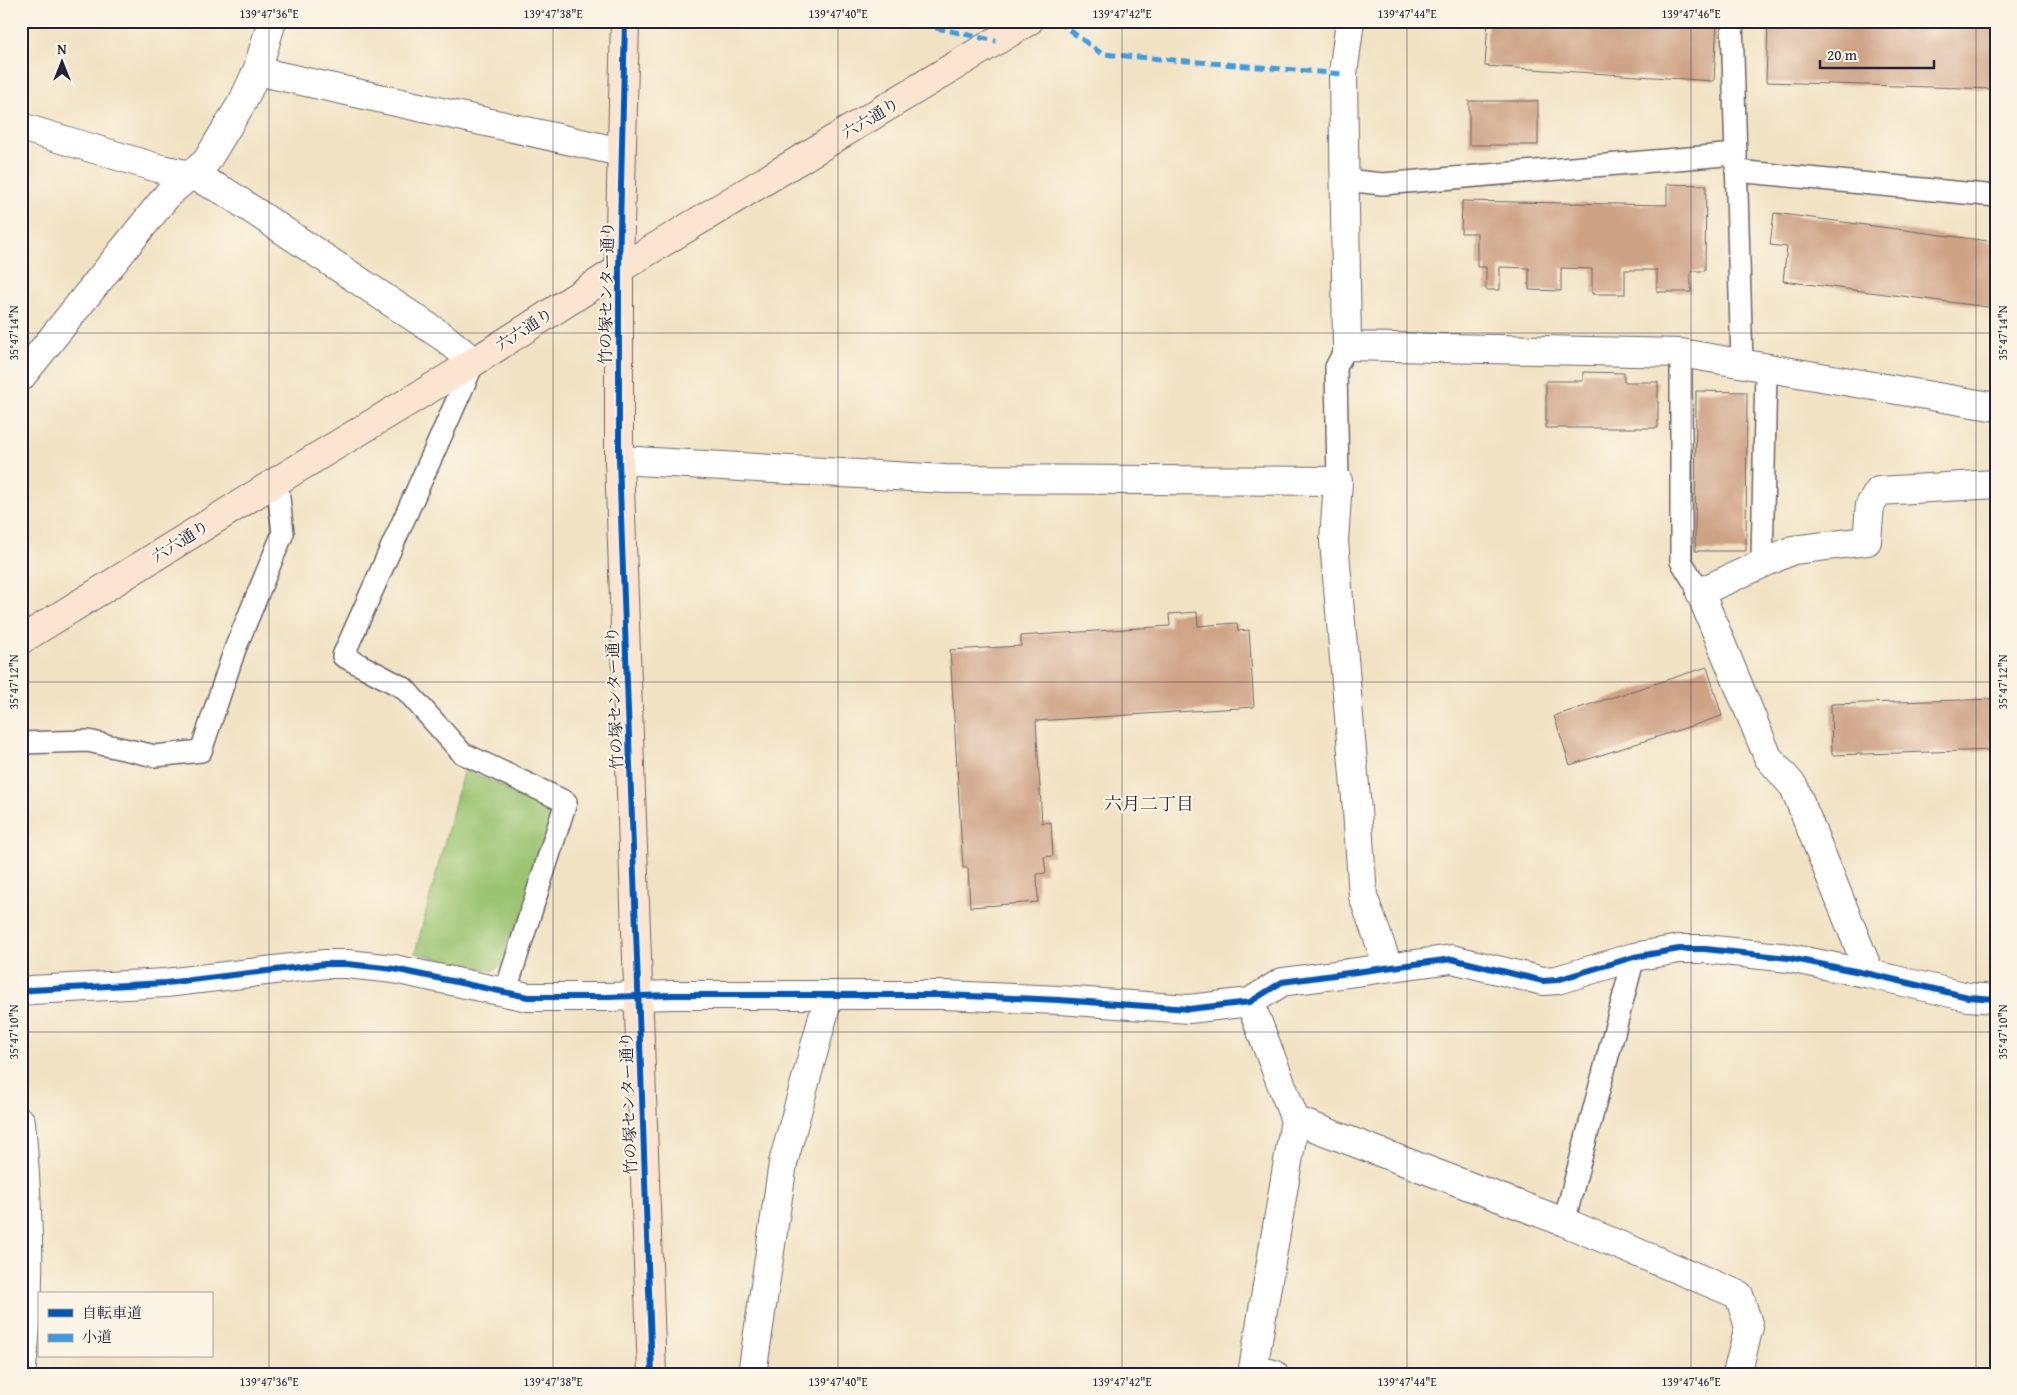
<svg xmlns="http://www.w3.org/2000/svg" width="2017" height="1395" viewBox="0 0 2017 1395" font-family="'Gentium Book Plus','Noto Serif JP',serif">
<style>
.green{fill:#99c370;stroke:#5e7256}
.building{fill:#cea285}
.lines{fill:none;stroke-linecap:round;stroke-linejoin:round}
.lane-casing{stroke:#6a656b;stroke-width:24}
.street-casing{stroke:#6a656b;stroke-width:30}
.secondary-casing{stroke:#6a656b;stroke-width:30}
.lane{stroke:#fff;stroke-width:21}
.street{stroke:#fff;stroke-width:28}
.secondary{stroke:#fce5d0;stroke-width:28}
.quiet{stroke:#3c9ce2;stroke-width:5;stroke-dasharray:10 5;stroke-linecap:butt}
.cycleway-casing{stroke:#fcf5e5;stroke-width:9}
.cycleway{stroke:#0057b8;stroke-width:6}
.ticks{fill:none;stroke:#22223b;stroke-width:1;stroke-opacity:0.45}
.labels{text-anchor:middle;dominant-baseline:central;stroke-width:4;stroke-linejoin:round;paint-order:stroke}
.street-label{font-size:16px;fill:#22223b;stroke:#fcf5e5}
.neighbourhood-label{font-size:18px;fill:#22223b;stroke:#fcf5e5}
.neatline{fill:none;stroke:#22223b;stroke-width:2}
.ticks-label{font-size:12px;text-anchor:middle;fill:#22223b}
</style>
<rect width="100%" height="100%" fill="#fcf5e5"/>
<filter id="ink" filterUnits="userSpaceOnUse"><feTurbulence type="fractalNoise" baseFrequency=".02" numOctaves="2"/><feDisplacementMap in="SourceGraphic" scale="10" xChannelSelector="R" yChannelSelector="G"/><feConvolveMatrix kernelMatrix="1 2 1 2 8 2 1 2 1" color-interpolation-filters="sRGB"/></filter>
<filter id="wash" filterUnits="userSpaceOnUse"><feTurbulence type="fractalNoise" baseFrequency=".0096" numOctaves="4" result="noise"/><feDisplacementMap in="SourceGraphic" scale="20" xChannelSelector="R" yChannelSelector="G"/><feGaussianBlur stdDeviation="1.12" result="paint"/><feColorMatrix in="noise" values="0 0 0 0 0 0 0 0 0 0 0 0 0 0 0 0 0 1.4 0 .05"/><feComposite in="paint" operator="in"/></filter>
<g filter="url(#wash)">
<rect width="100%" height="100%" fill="#f1e2c3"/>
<!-- green -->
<path class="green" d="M464,769l86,38 5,14 -48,140 -14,10 -78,-18z"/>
<g id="blocks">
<!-- building -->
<g class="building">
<path d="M1488,21h229l-3,60 -229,-15z"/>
<path d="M1768,21l228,1v67l-230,-7z"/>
<rect x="1469" y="101" width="69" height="44"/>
<path d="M1667,184l39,1 -1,86h-14v21h-34v-22h-32v24h-33v-25l-31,-1v23l-32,-1v-22l-29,-1v23h-14v-23h-9v-34h-16l1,-32 205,4z"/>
<path d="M1774,213l222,29v66l-213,-27 4,-34 -17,-2z"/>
<path d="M1583,372l41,1v9h34v46h-112v-47h37z"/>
<path d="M1696,391l51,1 -1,159h-51z"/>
<path d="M1197,612l1,14 39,-3 1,8 11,-1 5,77 -218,14 6,102 9,-1 2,34 -9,1 2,16 -9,1 1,28 -68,5 -2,-39h-5l-13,-218 71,-4v-10l149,-10 -1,-12z"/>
<path d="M1707,667l15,49 -152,49 -16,-49z"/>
<path d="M1996,699v51l-164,5 -1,-51z"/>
</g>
</g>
</g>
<g filter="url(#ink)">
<use href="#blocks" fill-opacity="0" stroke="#6a656b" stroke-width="1"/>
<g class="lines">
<defs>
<g id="lane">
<path d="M1732,21l10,343"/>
<path d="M1736,171l260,25"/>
<path d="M1344,180l39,4 353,-30"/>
<path d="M1681,353v208l19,31"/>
<path d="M474,362l-131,294 61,32 58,65 104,49 -61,191"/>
<path d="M1338,481l-2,-114 11,-21"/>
<path d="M1762,563l4,-194"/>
<path d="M21,743l67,-2 67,15 46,-5 34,-102 48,-116 -6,-52"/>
<path d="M1564,1222l70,-265"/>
</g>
<g id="street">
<path d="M1350,21l-7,53 4,272 334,7 315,54"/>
<path d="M257,71l364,81"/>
<path d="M21,127l140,42 30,6 33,16 221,147 29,24"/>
<path d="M21,377l148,-184 37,-31 37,-61 14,-30 15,-50"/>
<path d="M619,460l326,19 393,2 -4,60 23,269 6,86 25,70"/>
<path d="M1870,974l-76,-187 -26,-30 -68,-165 93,-42 74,-9 3,-36 9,-14 117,-7"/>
<path d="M21,993l10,-3 135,-7 159,-19h22l47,5 134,28h78l66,-2h272l115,5 130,9 61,-7 32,-20 170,-23 91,22 14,-1 77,-23 45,-8h26l84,9 81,16 98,23 28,2"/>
<path d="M1250,1002l45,118 -42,249 21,5"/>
<path d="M1295,1120l269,102 175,73 10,32 -12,47"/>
<path d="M21,1122c7,83 12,168 0,252"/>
<path d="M752,1374l31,-211 46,-168"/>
</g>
<g id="secondary">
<path d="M625,21l-6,248v191l33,914"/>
<path d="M21,640l256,-159 197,-119 145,-93 410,-248"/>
</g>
</defs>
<!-- lane casing -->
<use href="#lane" class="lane-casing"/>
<!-- street casing -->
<use href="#street" class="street-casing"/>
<!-- secondary casing -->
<use href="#secondary" class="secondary-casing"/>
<!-- lane -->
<use href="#lane" class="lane"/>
<!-- street -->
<use href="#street" class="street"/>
<!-- secondary -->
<use href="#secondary" class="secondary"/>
<!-- quiet -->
<g class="quiet">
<path d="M922,21l10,6 64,14"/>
<path d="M1057,21l45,33 241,20"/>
</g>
<defs>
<g id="cycleway">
<path d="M625,21l-6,248v191l33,914"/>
<path d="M21,993l10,-3 135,-7 159,-19h22l47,5 134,28h78l66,-2h272l115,5 130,9 61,-7 32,-20 170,-23 91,22 14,-1 77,-23 45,-8h26l84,9 81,16 98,23 28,2"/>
</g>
</defs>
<!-- cycleway casing -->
<use href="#cycleway" class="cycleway-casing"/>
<!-- cycleway -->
<use href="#cycleway" class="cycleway"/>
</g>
</g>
<!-- ticks -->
<path class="ticks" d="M269,21v1353M553,21v1353M838,21v1353M1122,21v1353M1407,21v1353M1691,21v1353M1976,21v1353M21,333h1975M21,682h1975M21,1032h1975"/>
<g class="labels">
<!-- street labels -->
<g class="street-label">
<text transform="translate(870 118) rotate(-31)">六六通り</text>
<text transform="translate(606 293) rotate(-89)">竹の塚センター通り</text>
<text transform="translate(524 329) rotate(-33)">六六通り</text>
<text transform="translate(180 541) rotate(-32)">六六通り</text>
<text transform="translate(614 698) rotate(-92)">竹の塚センター通り</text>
<text transform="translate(628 1103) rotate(-92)">竹の塚センター通り</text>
</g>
<!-- neighbourhood labels -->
<g class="neighbourhood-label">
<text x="1149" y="803">六月二丁目</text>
</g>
</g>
<!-- margin -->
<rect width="2017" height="1395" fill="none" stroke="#fcf5e5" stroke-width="55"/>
<!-- legend -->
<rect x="38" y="1292" width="175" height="65" fill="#fcf5e5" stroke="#a5a1a1"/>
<rect x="48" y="1309" width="25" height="8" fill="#0057b8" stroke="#a5a1a1"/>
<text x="82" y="1318" font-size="15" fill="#22223b">自転車道</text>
<rect x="48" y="1334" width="25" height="8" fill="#3c9ce2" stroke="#a5a1a1"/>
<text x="82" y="1342" font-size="15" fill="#22223b">小道</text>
<!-- north arrow -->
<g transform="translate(62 62)" stroke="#fcf5e5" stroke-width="4" paint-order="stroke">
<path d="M0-4L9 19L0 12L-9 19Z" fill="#22223b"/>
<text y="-8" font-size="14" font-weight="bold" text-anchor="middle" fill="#22223b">N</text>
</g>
<!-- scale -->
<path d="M1820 60v8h114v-8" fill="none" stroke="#22223b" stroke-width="2.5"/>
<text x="1827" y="60" font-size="15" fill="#22223b" stroke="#fcf5e5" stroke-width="4" paint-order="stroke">20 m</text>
<rect x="28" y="28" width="1962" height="1340" class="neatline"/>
<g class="ticks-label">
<text x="269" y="18">139°47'36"E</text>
<text x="553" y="18">139°47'38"E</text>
<text x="838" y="18">139°47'40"E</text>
<text x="1122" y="18">139°47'42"E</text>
<text x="1407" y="18">139°47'44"E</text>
<text x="1691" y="18">139°47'46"E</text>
<text transform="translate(14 333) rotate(-90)" y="4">35°47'14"N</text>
<text transform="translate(2003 333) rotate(-90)" y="4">35°47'14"N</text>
<text transform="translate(14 682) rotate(-90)" y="4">35°47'12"N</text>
<text transform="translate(2003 682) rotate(-90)" y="4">35°47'12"N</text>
<text transform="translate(14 1032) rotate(-90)" y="4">35°47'10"N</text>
<text transform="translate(2003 1032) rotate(-90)" y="4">35°47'10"N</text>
<text x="269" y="1386">139°47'36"E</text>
<text x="553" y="1386">139°47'38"E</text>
<text x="838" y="1386">139°47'40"E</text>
<text x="1122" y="1386">139°47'42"E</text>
<text x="1407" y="1386">139°47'44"E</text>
<text x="1691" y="1386">139°47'46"E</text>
</g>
</svg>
